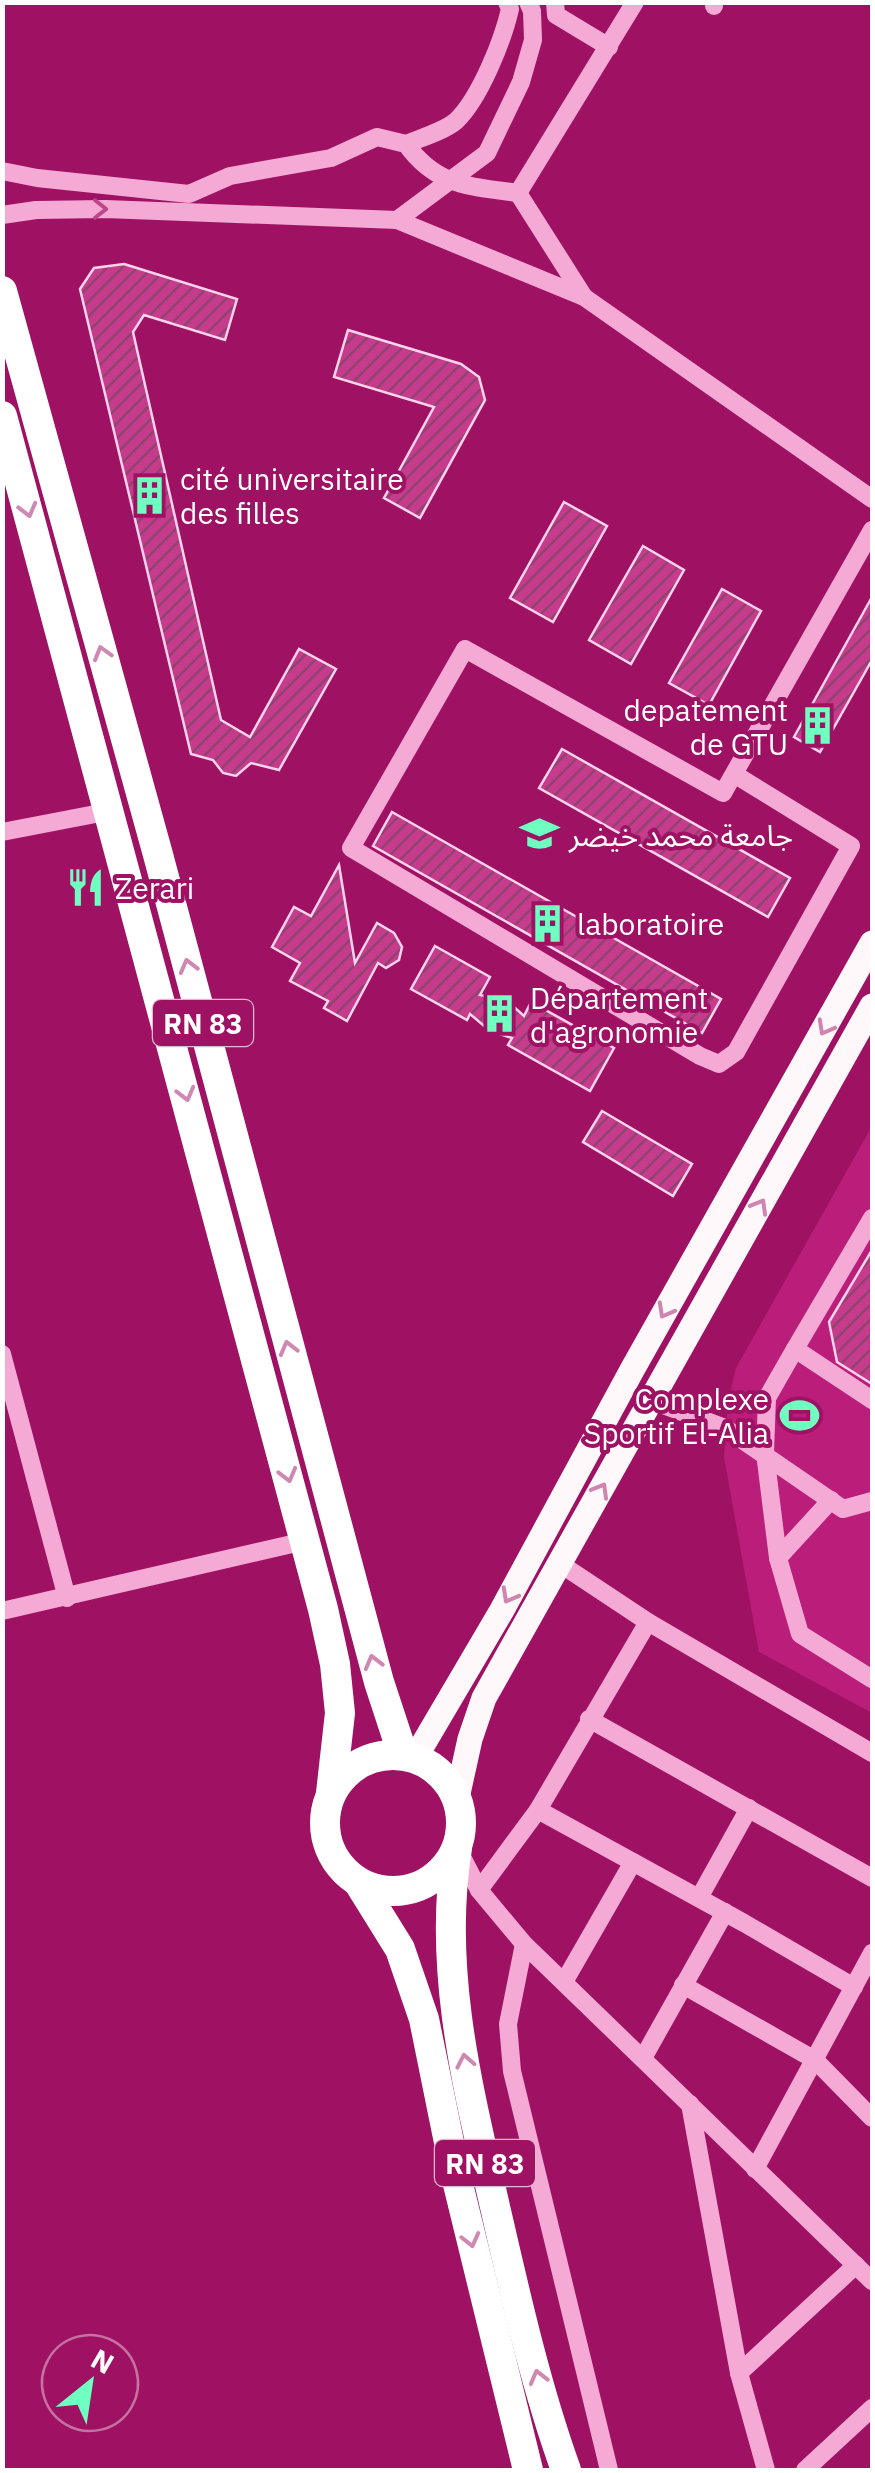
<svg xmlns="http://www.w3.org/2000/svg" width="875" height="2473" viewBox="0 0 875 2473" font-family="'IBM Plex Sans','Noto Sans Arabic',sans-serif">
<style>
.green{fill:#ba1e7a}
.building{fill:url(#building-hatch);stroke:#fed3ec;stroke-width:2.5}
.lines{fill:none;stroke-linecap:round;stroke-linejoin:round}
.minor{stroke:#f5aad6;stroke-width:18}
.major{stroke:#fff8fb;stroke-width:25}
.highway{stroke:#fff;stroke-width:30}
.oneway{stroke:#bd478b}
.oneway2{stroke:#cf88b1}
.oneway3{stroke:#cf85af}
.labels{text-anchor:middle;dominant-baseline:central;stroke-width:8;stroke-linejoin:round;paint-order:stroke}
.shield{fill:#9f1263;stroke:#e2b8d0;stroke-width:2.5}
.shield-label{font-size:28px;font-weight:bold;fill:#fff}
.poi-label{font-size:30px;fill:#fff;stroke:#9f1263;text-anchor:start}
</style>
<defs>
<pattern id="building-hatch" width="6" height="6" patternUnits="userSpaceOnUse" patternTransform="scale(2.5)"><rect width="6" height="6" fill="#c63b8c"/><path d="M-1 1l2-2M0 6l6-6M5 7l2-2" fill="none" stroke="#8f436f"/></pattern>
</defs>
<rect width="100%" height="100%" fill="#9f1263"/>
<!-- green -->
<path class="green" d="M872,1126v587l-113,-61 -35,-195 4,-56 8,-33z"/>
<!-- building -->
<g class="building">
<path d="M124,264l113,35 -12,41 -81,-25 -11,17 88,388 29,17 49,-88 37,20 -57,101 -28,-7 -15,13 -13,-3 -10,-13 -22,-6 -111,-465 14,-21z"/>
<path d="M348,330l113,34 18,13 6,23 -65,118 -36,-20 50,-91 -100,-30z"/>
<path d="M564,502l43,24 -54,96 -43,-24z"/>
<path d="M643,546l41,24 -53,94 -42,-24z"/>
<path d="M722,589l39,22 -52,94 -40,-22z"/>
<path d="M872,597v63l-52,92 -26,-15z"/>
<path d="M562,749l228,129 -22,39 -229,-129z"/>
<path d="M392,812l329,187 -19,34 -329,-187z"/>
<path d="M339,865l16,98 22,-40 17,10 8,14 -3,13 -13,8 -8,-5 -31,58 -23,-13 4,-7 -38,-20 10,-18 -28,-16 22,-40 17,9z"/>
<path d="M435,946l55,31 -10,18 25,4 19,17 7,-14 83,46 -24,43 -82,-46 4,-7 -22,-7 -20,-17 -3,6 -56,-31z"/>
<path d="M602,1111l90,53 -19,32 -90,-54z"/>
<path d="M872,1250v134l-35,-22 -8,-40z"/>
</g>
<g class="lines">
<!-- minor -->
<g class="minor">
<path d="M555,2l1,13 53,32"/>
<path d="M714,2v4"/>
<path d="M406,144c15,-6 38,-13 50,-23 24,-23 47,-81 54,-112l-3,-7"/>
<path d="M2,171l35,7 152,16 41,-18 101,-18 46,-21 29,7c31,43 64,42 112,49l117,-191"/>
<path d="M518,193l66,104"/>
<path d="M2,215l34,-5 69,-1 292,11 187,77 288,202"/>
<path d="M397,220l90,-67 34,-71 12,-42 -1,-29 -4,-9"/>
<path d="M734,774l117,72 -115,206 -17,12 -19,-8 -349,-208 114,-199 258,144 149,-263"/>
<path d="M2,832l109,-21"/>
<path d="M795,1349l77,-131"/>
<path d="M2,1354l65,244"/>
<path d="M650,1400l75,28 118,81 29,-8"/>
<path d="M831,1500l-53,58 -13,-105 2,-55 28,-49 77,51"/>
<path d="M778,1558l22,76 72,45"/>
<path d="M559,1563l89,59 224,131"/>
<path d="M2,1611l303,-70"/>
<path d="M589,1719l283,159"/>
<path d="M538,1810l206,113 110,64"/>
<path d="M460,1853l19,37 45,54 348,337"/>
<path d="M479,1890l59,-80 110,-188"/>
<path d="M699,1898l50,-90"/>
<path d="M524,1944l-16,80 4,47 97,399"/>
<path d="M564,1982l69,-120"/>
<path d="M683,1985l132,75 57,58"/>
<path d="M643,2058l82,-146"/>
<path d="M690,2104l49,269 27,97"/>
<path d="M755,2169l117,-216"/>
<path d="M739,2373l117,-108"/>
<path d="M805,2470l67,-62"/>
</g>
<!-- major -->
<g class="major">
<path d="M415,1758l87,-148 130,-240 240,-427"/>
<path d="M457,1798l13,-59 14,-41 388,-692"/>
</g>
<!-- highway -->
<g class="highway">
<path d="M2,291l155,560 222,831 24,73"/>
<path d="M2,416l321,1193 12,55 5,49 -9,80"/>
<circle cx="393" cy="1823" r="68"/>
<path d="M457,1848c-20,123 12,244 39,363 20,87 40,176 70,259"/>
<path d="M359,1883l41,66 24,70 31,153 73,298"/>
</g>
</g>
<!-- one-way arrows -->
<defs><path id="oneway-chevron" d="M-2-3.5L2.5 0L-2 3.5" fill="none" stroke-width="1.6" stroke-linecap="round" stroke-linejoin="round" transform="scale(2.5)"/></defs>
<use class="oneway" href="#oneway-chevron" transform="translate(100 209)"/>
<g class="oneway2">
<use href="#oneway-chevron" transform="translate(28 510) rotate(75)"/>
<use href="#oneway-chevron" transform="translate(102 653) rotate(-106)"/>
<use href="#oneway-chevron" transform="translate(188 966) rotate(-105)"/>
<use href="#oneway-chevron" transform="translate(186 1094) rotate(75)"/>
<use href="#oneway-chevron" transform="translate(288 1348) rotate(-105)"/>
<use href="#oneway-chevron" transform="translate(288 1475) rotate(75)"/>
<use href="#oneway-chevron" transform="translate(373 1662) rotate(-105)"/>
<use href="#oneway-chevron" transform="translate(465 2061) rotate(-101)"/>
<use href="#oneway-chevron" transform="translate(471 2240) rotate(76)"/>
<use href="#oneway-chevron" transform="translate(538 2377) rotate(-105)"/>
</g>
<g class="oneway3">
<use href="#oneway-chevron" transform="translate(825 1028) rotate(119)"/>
<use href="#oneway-chevron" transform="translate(760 1206) rotate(-60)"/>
<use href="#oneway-chevron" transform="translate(665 1311) rotate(119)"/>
<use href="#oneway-chevron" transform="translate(601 1490) rotate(-60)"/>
<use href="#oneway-chevron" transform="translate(509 1596) rotate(119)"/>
</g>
<!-- icons -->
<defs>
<symbol id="building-bare" viewBox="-9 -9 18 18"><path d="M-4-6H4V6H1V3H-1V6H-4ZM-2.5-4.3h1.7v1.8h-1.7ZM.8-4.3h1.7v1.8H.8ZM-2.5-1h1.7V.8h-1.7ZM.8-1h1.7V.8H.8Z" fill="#6effc1" stroke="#9f1263" stroke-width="2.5" paint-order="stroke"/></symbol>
<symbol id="university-bare" viewBox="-9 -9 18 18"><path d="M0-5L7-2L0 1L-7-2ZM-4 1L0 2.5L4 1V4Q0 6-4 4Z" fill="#6effc1" stroke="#9f1263" stroke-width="2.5" paint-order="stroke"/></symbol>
<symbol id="restaurant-bare" viewBox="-9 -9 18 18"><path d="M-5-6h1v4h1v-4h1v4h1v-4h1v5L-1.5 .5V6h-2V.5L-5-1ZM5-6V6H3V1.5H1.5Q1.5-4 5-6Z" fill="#6effc1" stroke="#9f1263" stroke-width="2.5" paint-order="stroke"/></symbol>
<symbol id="stadium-bare" viewBox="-9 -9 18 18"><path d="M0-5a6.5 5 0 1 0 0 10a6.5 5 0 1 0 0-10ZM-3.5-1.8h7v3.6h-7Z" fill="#6effc1" stroke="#9f1263" stroke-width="2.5" paint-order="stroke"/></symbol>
</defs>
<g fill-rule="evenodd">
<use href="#building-bare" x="122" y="468" width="55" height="55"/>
<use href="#building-bare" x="790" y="698" width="55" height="55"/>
<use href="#university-bare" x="512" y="806" width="55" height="55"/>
<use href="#restaurant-bare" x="58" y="860" width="55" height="55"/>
<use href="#building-bare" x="520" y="896" width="55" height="55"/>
<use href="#building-bare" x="472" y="986" width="55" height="55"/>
<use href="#stadium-bare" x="772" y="1388" width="55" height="55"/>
</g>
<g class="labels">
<!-- shield labels -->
<g class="shield">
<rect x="153" y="1000" width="100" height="46" rx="8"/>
<rect x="435" y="2140" width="100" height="46" rx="8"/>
</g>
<g class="shield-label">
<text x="203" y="1023">RN 83</text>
<text x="485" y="2163">RN 83</text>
</g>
<!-- poi labels -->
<g class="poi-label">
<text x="180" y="478">cité universitaire<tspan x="180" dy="34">des filles</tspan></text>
<text x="788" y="709" text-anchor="end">depatement<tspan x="788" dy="34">de GTU</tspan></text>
<text x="569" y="834">جامعة محمد خيضر</text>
<text x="115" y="887">Zerari</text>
<text x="577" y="923">laboratoire</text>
<text x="530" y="997">Département<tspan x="530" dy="34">d'agronomie</tspan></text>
<text x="769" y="1398" text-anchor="end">Complexe<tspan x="769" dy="34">Sportif El-Alia</tspan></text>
</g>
</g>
<!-- border -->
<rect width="875" height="2473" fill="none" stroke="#ffffff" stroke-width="10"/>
<!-- north arrow -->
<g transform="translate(90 2383) rotate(30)"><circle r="48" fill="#9f1263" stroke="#c571a1" stroke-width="2.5"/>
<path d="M0-8L18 38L0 25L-18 38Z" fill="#6effc1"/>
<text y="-15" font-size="28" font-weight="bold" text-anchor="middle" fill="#ffffff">N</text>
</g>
</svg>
